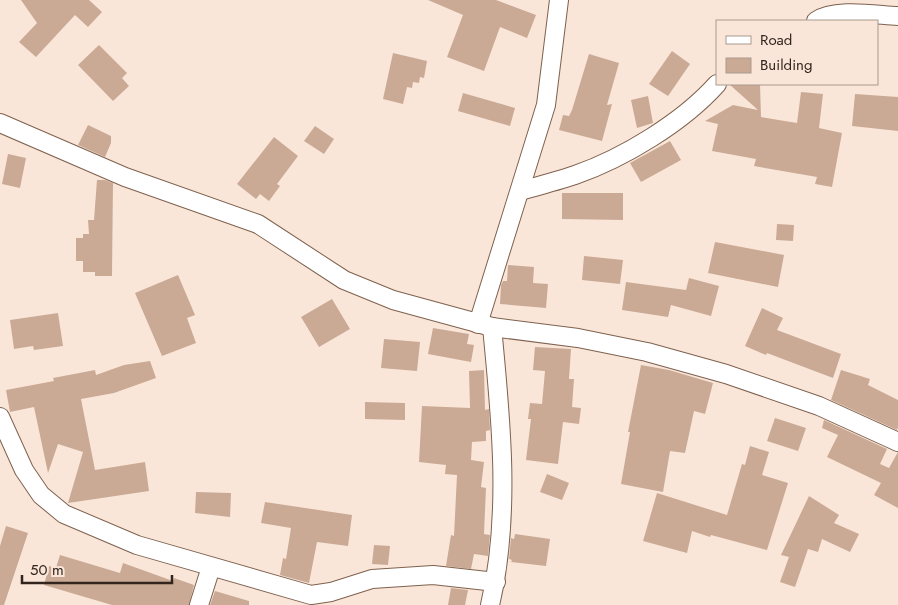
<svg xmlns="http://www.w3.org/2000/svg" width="898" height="605" viewBox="0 0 898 605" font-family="Jost,sans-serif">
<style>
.building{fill:#caaa95}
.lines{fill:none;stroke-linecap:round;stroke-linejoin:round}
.street-casing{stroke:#7e614e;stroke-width:20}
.street{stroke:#fff;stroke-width:18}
</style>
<rect width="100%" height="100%" fill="#fae6d9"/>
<!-- building -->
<g class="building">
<path d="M21,0h68l13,12 -14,15 -13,-12 -39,42 -17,-15 18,-19z"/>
<path d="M428,0h68l40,15 -9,23 -27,-11 -16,44 -37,-14 16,-42z"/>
<path d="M99,45l28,28 -5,5 7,8 -16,15 -35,-36z"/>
<path d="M672,51l18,13 -22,32 -19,-12z"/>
<path d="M393,53l34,8 -3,17 -4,-1 -1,6 -6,-1 -1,6 -5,-1 -4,17 -20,-5z"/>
<path d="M589,54l30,9 -12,42 5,-1 -10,37 -43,-11 4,-15 6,1 3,-6z"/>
<path d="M729,84h31l1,33 36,6 4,-31 22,2 -4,34 23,5 -10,54 -17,-3 2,-7 -63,-11 2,-7 -44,-8 6,-27 -13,-3 28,-16 25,5z"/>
<path d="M463,93l52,15 -5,18 -52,-15z"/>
<path d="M855,94l43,3v34l-46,-5z"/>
<path d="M648,96l5,27 -16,5 -6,-28z"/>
<path d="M88,125l23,11v7l-6,14 -27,-12z"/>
<path d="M315,126l19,13 -10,15 -20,-13z"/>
<path d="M274,137l24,19 -21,28 3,2 -11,15 -9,-7 -4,5 -19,-15z"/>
<path d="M670,141l11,19 -40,22 -11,-19z"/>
<path d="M8,154l18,4 -6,30 -18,-4z"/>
<path d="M97,180h8l8,3 -1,93h-17v-4h-12v-11h-7v-23h7v-4h6l-1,-14h6z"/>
<path d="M562,193h61v27l-61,-1z"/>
<path d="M777,224l17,1 -1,16 -17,-1z"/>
<path d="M715,242l69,13 -6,32 -70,-14z"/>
<path d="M584,256l39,4 -3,24 -38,-4z"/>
<path d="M508,265l26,2 -1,16 15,1 -2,24 -46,-4 1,-19 2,-4h4z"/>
<path d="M178,275l17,40 -8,3 9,25 -34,13 -27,-63z"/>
<path d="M689,278l30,8 -8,30 -40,-11 -3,12 -46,-7 4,-28 60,8z"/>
<path d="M332,299l18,30 -31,18 -18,-30z"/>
<path d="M762,308l21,10 -6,12 64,24 -8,24 -66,-25 -1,2 -21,-9z"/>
<path d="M58,313l5,33 -29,4 -1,-4 -19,3 -4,-29z"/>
<path d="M433,328l36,6 -2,10 7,1 -3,17 -43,-8z"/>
<path d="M384,339l36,3 -3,29 -36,-3z"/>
<path d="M535,347l36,2 -2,30h5l-2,28 9,1 -2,16 -16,-2 -5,42 -32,-4 5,-41h-3l2,-16 12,1 3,-33 -12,-1z"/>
<path d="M150,361l6,17 -42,15 -33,6 14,71 50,-8 4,29 -81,12 15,-51 -25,-8 -10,29 -14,-66 -24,5 -4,-22 48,-9 -1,-3 42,-8 1,5 28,-10z"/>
<path d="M641,365l28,5 44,13 -8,31 -11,-3 -9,42 -15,-2 -7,41 -42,-8 9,-52h-2z"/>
<path d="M484,370l1,40 4,-1 1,21 -4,1v10l-14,1 -1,18 13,2 -3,25 5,1 -2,46 6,1 -2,21 -14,-2 -3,15 -25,-3 5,-31 3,1 3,-61 -12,-1 1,-9 -27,-3 3,-56 48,2 -1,-37z"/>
<path d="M841,370l29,9 -2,6 30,15v27l-1,3 -66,-30z"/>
<path d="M365,402l40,1v17l-40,-1z"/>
<path d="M775,418l31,10 -8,23 -31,-10z"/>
<path d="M824,420l63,29 -7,15 9,4 9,-16v56l-24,-13 7,-12 -54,-26 11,-22 -16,-7z"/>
<path d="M750,446l19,6 -7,23 26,8 -21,67 -56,-15 -1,2 -18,-6 -5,22 -44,-12 14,-48 70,22 15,-51 3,1z"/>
<path d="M547,474l22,9 -7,17 -22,-8z"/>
<path d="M196,492l35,1 -1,24 -35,-4z"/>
<path d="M809,496l30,19 -5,8 25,11 -9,18 -28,-13 -4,13 -10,-3 -13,38 -15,-5 9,-25 -8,-2z"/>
<path d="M265,502l87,13 -4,31 -31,-4 -8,41 -29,-8 3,-17 3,1 5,-31 -30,-5z"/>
<path d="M6,526l22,7 -24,72h-4v-59z"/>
<path d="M515,534l35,5 -4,27 -35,-4 1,-2 -3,-1 2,-21 3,1z"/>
<path d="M374,545l16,1 -2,19 -16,-1z"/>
<path d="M60,555l60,18 3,-10 50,18 1,-3 20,7 -5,20h-77l-68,-20 5,-19 7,2z"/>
<path d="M451,588l17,2 -3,15h-17z"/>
<path d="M215,591l34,10v4h-39z"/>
</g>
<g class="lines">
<defs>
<g id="street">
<path d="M816,21c19,-13 59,-6 82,-5"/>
<path d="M0,123l125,54 133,47 86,56 49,20 99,27 86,11 69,14 79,22 93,32 79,36"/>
<path d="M520,191c18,-5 37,-10 55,-16 49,-17 108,-53 142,-91"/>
<path d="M478,324l68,-219 13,-105"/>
<path d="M0,417l24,53 17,25 23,19 73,31 174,50 20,-3 41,-13 61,-4 63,7"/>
<path d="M199,605l12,-38"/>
<path d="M490,605c21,-89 11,-187 2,-278"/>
</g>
</defs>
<!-- street casing -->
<use href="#street" class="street-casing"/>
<!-- street -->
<use href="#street" class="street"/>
</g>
<!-- legend -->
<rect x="716" y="20" width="162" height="65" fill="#fae6d9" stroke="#aa998e"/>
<rect x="726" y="36" width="25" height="8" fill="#ffffff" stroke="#aa998e"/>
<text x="760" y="45" font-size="15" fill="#31251d">Road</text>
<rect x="726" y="58" width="25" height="15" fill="#caaa95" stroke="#aa998e"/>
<text x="760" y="70" font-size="15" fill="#31251d">Building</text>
<!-- scale -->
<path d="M22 575v8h150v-8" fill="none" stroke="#31251d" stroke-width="2.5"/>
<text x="30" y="575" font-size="15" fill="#31251d" stroke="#fae6d9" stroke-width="4" paint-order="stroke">50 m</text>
</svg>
